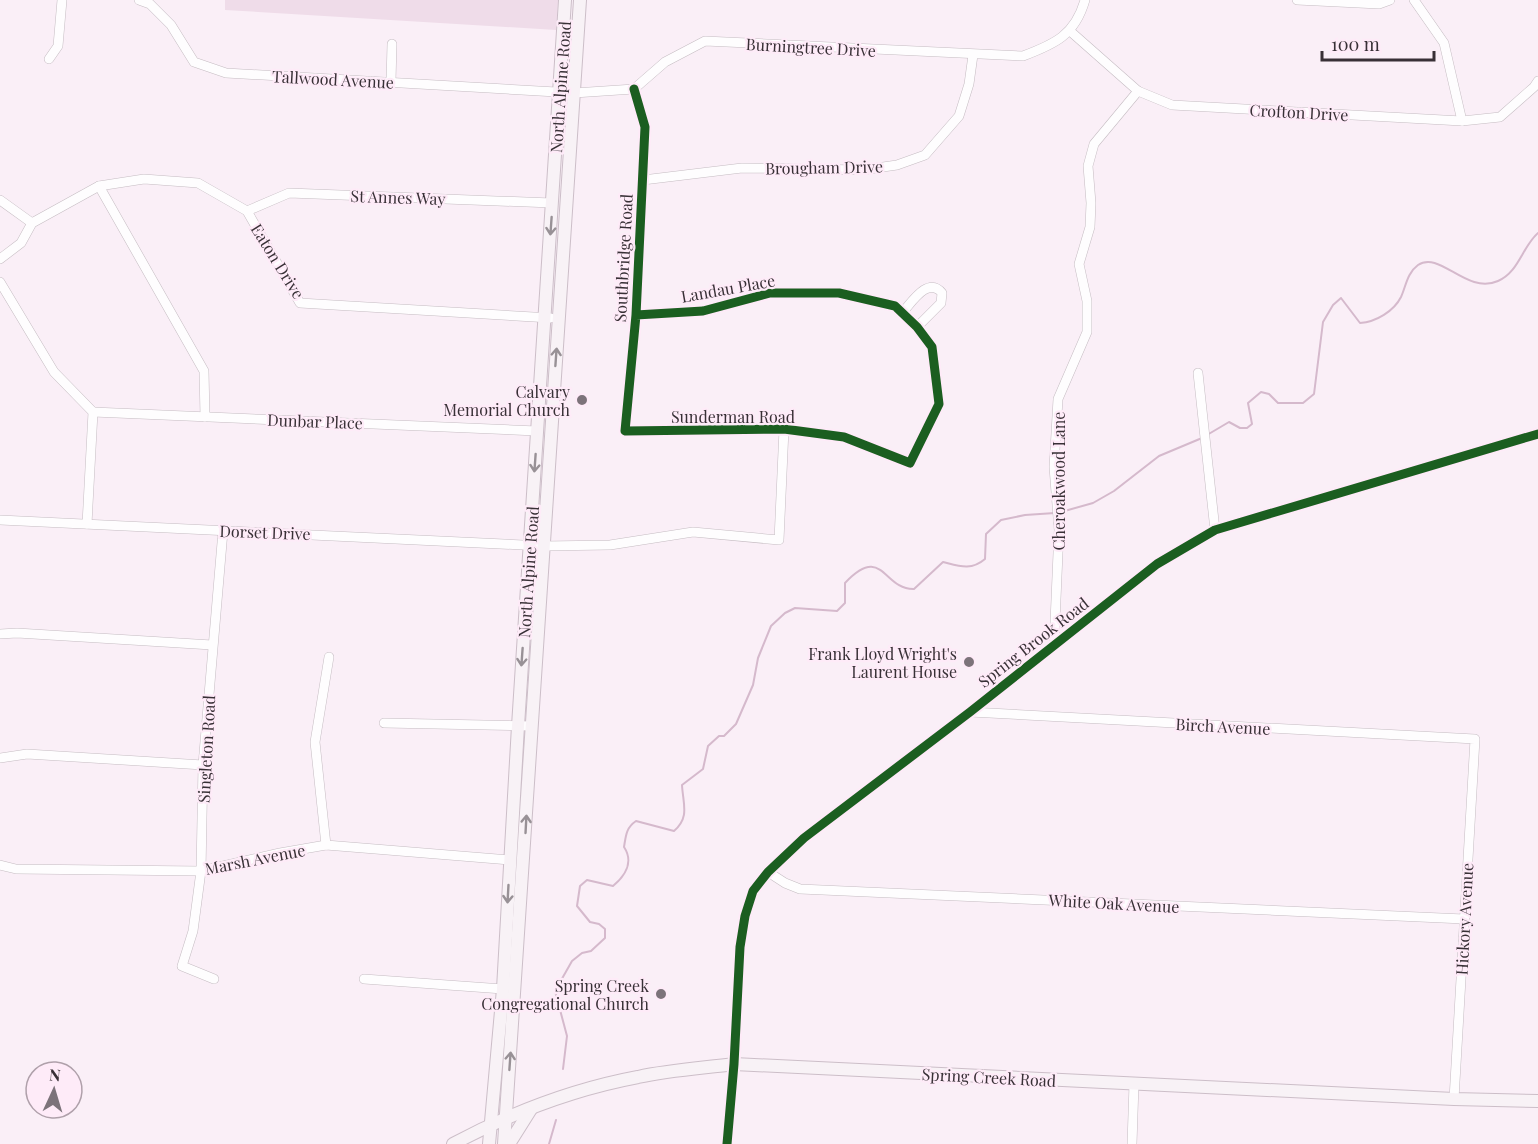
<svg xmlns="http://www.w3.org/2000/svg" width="1538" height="1144" viewBox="0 0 1538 1144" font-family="'Playfair Display',serif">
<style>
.green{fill:#efdce9}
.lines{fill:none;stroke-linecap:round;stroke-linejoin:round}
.stream{stroke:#d5b9cc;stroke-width:2}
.minor-casing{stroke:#c5bcc2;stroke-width:10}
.major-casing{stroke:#ccbec8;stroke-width:14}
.minor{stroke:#fefdfe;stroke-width:9}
.major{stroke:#f8f2f6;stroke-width:12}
.cycleway-casing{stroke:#feebf8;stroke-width:13}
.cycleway{stroke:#1b5e20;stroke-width:9}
.oneway{stroke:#989196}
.poi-dot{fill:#7c737a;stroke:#feebf8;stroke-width:2}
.labels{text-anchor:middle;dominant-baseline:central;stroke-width:4.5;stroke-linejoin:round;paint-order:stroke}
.street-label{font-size:16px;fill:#383036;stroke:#feebf8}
.poi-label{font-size:16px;fill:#383036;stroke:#feebf8;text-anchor:end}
</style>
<rect width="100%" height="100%" fill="#faeff7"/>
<!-- green -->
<path class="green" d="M225,0h333l-2,30 -331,-20z"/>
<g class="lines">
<!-- stream -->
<g class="stream">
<path d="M1207,435l22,-13 11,6h7l5,-4 -4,-21 13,-11 8,2 9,9h25l11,-9 9,-72 10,-17 8,-7 19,25c16,-1 34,-12 41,-26 5,-11 6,-24 17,-32 22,-15 48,30 80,16 21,-9 24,-34 40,-48"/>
<path d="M1061,512l32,-9 21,-12 45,-35 43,-18"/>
<path d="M563,1069l4,-33 -12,-45 17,-30 10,-8 9,-2 14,-13v-9l-6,-5 -9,-2 -13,-16 3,-20 7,-6 26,6c12,-10 21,-24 11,-39 2,-12 2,-19 12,-26l38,10c16,-14 9,-27 8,-46l21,-16 5,-23 11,-10h5l12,-12 17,-39 5,-27 13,-32 14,-13 10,-5 42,3 8,-8v-20c38,-40 38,7 69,6l29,-27c16,4 28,9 42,-3l1,-25 15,-14 24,-5 30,-2"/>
<path d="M549,1144l7,-24"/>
</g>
<defs>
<g id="minor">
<path d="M139,0l11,4 21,21 23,37 32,11 348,20 60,-4 31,-27 40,-21 318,15c32,-12 52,-21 62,-56"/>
<path d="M1297,0l82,4 11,-4"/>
<path d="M1414,0l30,43 18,78"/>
<path d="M1070,31l68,60 34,14 290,16 38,-4 34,-30 4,-6"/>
<path d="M49,59l9,-13 4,-46"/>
<path d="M391,81l1,-37"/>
<path d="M634,89l11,38 -9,188 -11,116 159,-2 60,8 66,26 29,-59 -7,-57 -15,-20 -22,-21 -56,-13h-69l-67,18 -67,4"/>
<path d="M643,180l99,-12 120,2 35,-5 28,-10 34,-39 10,-32 4,-29"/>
<path d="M99,186l105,185 1,46"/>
<path d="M0,200l32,23"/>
<path d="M247,211l42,-18 263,10"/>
<path d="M0,259l21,-16 11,-20 67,-37 45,-7 54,4 49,28 53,92 251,15"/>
<path d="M0,282l54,90 39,40 -6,112"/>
<path d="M902,313c10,-11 26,-37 40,-20l-1,10 -24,24"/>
<path d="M1198,373l17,157"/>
<path d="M93,412l444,19"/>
<path d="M0,520l544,26 66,-1 83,-13 86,8 5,-111"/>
<path d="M0,634l17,-1 195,12"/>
<path d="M1054,645l5,-115 -5,-63 4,-68 29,-67v-31l-8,-37 11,-37 1,-24 -3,-37 6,-22 44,-53"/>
<path d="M970,712l505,27 -21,360"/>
<path d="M384,723l148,3"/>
<path d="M0,758l27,-4 176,11"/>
<path d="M326,845l-11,-103 14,-85"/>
<path d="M0,865l16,4 185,2 79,-18 46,-8 184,15"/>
<path d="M768,872l17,11 15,6 664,30"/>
<path d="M214,979l-32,-13 11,-35 8,-60 2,-106 20,-234"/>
<path d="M364,979l139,10"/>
<path d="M727,1144l7,-80 6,-117 5,-31 8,-25 15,-19 36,-34 166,-126 187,-148 58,-34 323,-96"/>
<path d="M1132,1144l2,-60"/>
</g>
<g id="major">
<path d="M453,1144c58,-31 121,-55 185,-67 32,-7 65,-9 96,-13l720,35 84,2"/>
<path d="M489,1144l14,-155 15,-263 47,-726"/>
<path d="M504,1144l76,-1144"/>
<path d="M509,1144l22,-35"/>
</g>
</defs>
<!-- minor casing -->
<use href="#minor" class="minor-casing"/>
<!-- major casing -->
<use href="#major" class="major-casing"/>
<!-- minor -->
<use href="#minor" class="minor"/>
<!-- major -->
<use href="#major" class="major"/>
<defs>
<g id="cycleway">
<path d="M634,89l11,38 -9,188 -11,116 159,-2 60,8 66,26 29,-59 -7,-57 -15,-20 -22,-21 -56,-13h-69l-67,18 -67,4"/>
<path d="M727,1144l7,-80 6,-117 5,-31 8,-25 15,-19 36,-34 166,-126 187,-148 58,-34 323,-96"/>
</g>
</defs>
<!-- cycleway casing -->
<use href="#cycleway" class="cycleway-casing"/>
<!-- cycleway -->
<use href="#cycleway" class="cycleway"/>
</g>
<!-- one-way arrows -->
<defs><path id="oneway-shaft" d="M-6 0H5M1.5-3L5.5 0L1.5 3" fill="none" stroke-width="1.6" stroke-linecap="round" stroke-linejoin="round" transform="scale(1.5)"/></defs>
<g class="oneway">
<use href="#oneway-shaft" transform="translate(551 226) rotate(94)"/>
<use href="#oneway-shaft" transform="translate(556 357) rotate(-86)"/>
<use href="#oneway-shaft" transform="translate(535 463) rotate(94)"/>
<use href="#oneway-shaft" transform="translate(522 657) rotate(94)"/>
<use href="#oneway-shaft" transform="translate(526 824) rotate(-87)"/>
<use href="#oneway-shaft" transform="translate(508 894) rotate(93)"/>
<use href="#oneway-shaft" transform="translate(510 1061) rotate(-86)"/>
</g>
<!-- markers -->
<g class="poi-dot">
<circle cx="582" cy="400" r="6"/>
<circle cx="969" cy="662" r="6"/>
<circle cx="661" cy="994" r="6"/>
</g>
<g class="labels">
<!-- street labels -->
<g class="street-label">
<text transform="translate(811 47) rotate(3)">Burningtree Drive</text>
<text transform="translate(333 79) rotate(3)">Tallwood Avenue</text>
<text transform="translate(560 87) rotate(-86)">North Alpine Road</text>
<text transform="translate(1299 112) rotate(3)">Crofton Drive</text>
<text transform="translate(824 167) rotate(-1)">Brougham Drive</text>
<text transform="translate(398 197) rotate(2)">St Annes Way</text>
<text transform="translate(623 258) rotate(-87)">Southbridge Road</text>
<text transform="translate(278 261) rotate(58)">Eaton Drive</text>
<text transform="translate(728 288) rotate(-10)">Landau Place</text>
<text x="733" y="416">Sunderman Road</text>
<text transform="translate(315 421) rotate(2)">Dunbar Place</text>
<text transform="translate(1058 481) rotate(-90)">Cheroakwood Lane</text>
<text transform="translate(265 532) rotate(2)">Dorset Drive</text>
<text transform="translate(528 572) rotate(-86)">North Alpine Road</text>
<text transform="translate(1033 642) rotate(-38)">Spring Brook Road</text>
<text transform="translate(1223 726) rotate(3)">Birch Avenue</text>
<text transform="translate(206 749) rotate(-87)">Singleton Road</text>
<text transform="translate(255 859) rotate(-11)">Marsh Avenue</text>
<text transform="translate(1114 903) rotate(3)">White Oak Avenue</text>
<text transform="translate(1464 919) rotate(-87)">Hickory Avenue</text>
<text transform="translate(989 1077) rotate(3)">Spring Creek Road</text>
</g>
<!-- poi labels -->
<g class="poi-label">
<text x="570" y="391">Calvary<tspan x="570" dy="18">Memorial Church</tspan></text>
<text x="957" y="653">Frank Lloyd Wright's<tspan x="957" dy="18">Laurent House</tspan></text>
<text x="649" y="985">Spring Creek<tspan x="649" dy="18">Congregational Church</tspan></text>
</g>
</g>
<!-- north arrow -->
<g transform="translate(54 1090) rotate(4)"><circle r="28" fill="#feebf8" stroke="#afa0aa" stroke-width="1.5"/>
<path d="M0-4.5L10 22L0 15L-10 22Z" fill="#7c737a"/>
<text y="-9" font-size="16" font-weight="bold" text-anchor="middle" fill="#383036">N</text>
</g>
<!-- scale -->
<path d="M1322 51v9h112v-9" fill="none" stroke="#383036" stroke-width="3"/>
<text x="1331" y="51" font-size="18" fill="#383036" stroke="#feebf8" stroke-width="4.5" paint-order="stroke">100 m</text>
</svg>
